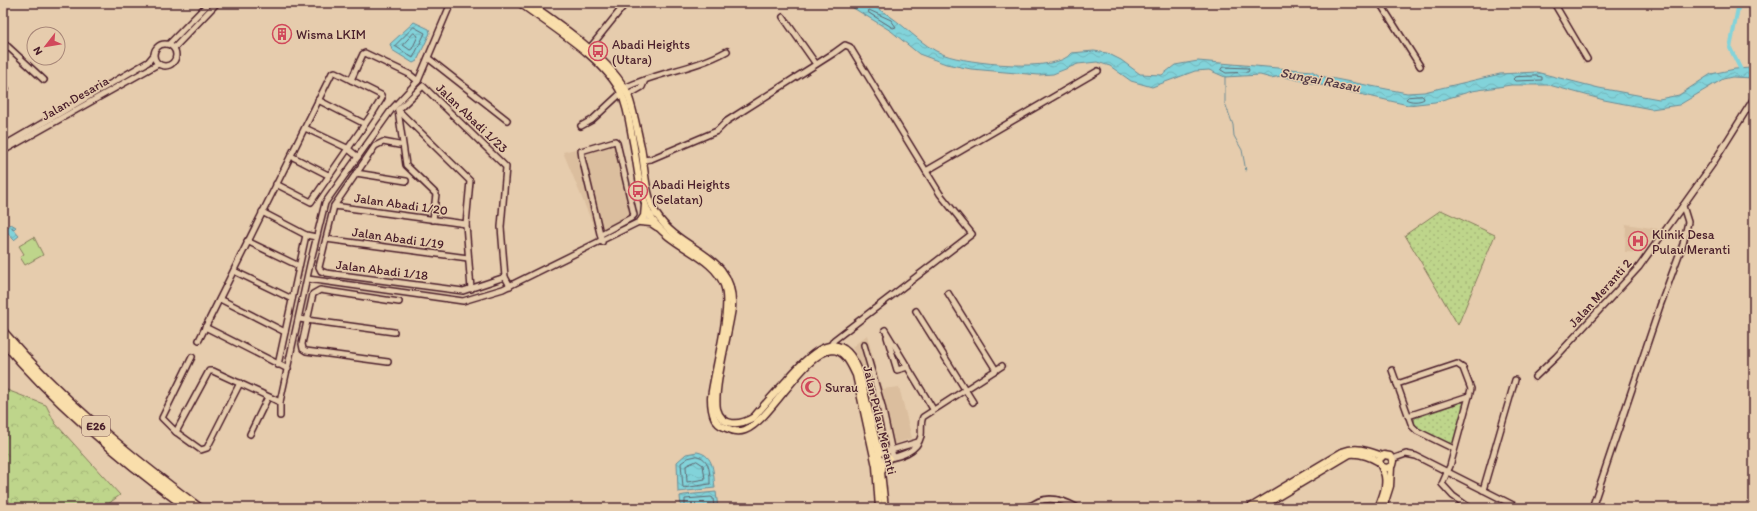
<svg xmlns="http://www.w3.org/2000/svg" width="1757" height="511" viewBox="0 0 1757 511" font-family="Itim,sans-serif">
<style>
.built{fill:#dbbe9e}
.green{fill:url(#green-dots);stroke:#847a5b}
.forest{fill:url(#forest-crowns);stroke:#847a5b}
.pitch{fill:#bed58b;stroke:#847a5b}
.water{fill:url(#water-waves);stroke:#6c8b94}
.lines{fill:none;stroke-linecap:round;stroke-linejoin:round}
.shore{stroke:#606771;stroke-width:1}
.stream{stroke:#6c8b94;stroke-width:1}
.canal{stroke:#82d3da;stroke-width:4}
.minor-casing{stroke:#4a1f2b;stroke-width:8}
.major-casing{stroke:#4a1f2b;stroke-width:9}
.highway-casing{stroke:#4a1f2b;stroke-width:11}
.minor{stroke:#e6ccad;stroke-width:5}
.major{stroke:#f9deab;stroke-width:6}
.highway{stroke:#f9deab;stroke-width:8}
.labels{text-anchor:middle;dominant-baseline:central;stroke-width:3;stroke-linejoin:round;paint-order:stroke}
.shield{fill:#e6ccad;stroke:#795352;stroke-width:1}
.shield-label{font-size:12px;font-weight:bold;fill:#4a1f2b}
.poi-label{font-size:13px;fill:#4a1f2b;stroke:#e6ccad;text-anchor:start}
.street-label{font-size:13px;fill:#4a1f2b;stroke:#e6ccad}
.water-label{font-size:14px;font-style:italic;fill:#523a45;stroke:#e6ccad}
</style>
<defs>
<pattern id="green-dots" width="8" height="8" patternUnits="userSpaceOnUse"><rect width="8" height="8" fill="#bed58b"/><path d="M2 2h.1M6 6h.1" fill="none" stroke="#a5b678" stroke-width="1.8" stroke-linecap="round"/></pattern>
<pattern id="forest-crowns" width="20" height="18" patternUnits="userSpaceOnUse"><rect width="20" height="18" fill="#bed58b"/><path d="M2 6a3 3 0 1 1 6 0M12 15a3 3 0 1 1 6 0" fill="none" stroke="#a5b678"/></pattern>
<pattern id="water-waves" width="16" height="10" patternUnits="userSpaceOnUse"><rect width="16" height="10" fill="#82d3da"/><path d="M0 5q4-4 8 0t8 0" fill="none" stroke="#72b5bb"/></pattern>
</defs>
<rect width="100%" height="100%" fill="#e6ccad"/>
<filter id="ink" filterUnits="userSpaceOnUse"><feTurbulence type="fractalNoise" baseFrequency=".025" numOctaves="2"/><feDisplacementMap in="SourceGraphic" scale="8" xChannelSelector="R" yChannelSelector="G"/><feConvolveMatrix kernelMatrix="1 2 1 2 8 2 1 2 1" color-interpolation-filters="sRGB"/></filter>
<g filter="url(#ink)">
<!-- built -->
<g class="built">
<path d="M619,138l18,78 -39,21 -35,-85z"/>
<path d="M1626,224l32,5 -15,24 -18,-1z"/>
<path d="M867,335l15,54 17,-2 13,51 -26,9 -4,-7 -16,-67 -14,-26z"/>
</g>
<!-- green -->
<g class="green">
<path d="M1441,210l54,25 -37,90 -53,-90z"/>
<path d="M1462,402l3,3 -11,37 -3,3 -35,-17 -2,-7 1,-3z"/>
</g>
<!-- forest -->
<path class="forest" d="M3,386l4,4 39,15 9,18 65,72 -17,13h-90l-10,-17z"/>
<!-- pitch -->
<path class="pitch" d="M34,237l9,18 -18,10 -5,-8 4,-3 -5,-8z"/>
<!-- water -->
<g class="water">
<path d="M845,3c7,0 15,-1 21,0 5,1 10,5 14,7 23,12 40,36 65,45 21,8 113,19 126,-2l23,-2 13,2 14,7 19,14 22,1 13,-10 23,-4 114,10 8,5 87,17 17,-1 76,-18 36,-2 63,16 60,11 20,-4 32,-21 24,-5 16,-1 3,1v9l-22,-1 -9,2 -44,26 -28,4 -47,-9 -55,-15h-38l-39,6 -37,11 -27,3 -127,-29 -10,2 -11,-3 -35,2 -16,-7 -14,1 -43,16 -21,-6 -21,-15 -13,-4 -19,2 -25,10 -14,1 -68,-6 -25,-5 -27,-10 -28,-23z"/>
<path d="M414,22l15,7 1,4 -13,28 -4,2 -21,-13 -2,-6z"/>
<path d="M11,224l5,3 -2,2 -2,-2v1l7,8 -5,4 -9,-10z"/>
<path d="M697,452c18,3 16,21 18,36l-37,4 -1,-30 9,-8z"/>
<path d="M716,492l2,16h-37l-1,-12 4,-1z"/>
</g>
<g class="lines">
<!-- shore -->
<g class="shore">
<path d="M869,10l22,10 5,7 -3,1 -24,-15z"/>
<path d="M414,27l11,6 -12,25 -18,-12z"/>
<path d="M414,33l4,3 -6,13 -2,1 -7,-5z"/>
<path d="M1223,67l25,1 1,2 -1,2 -22,1 -5,-3z"/>
<path d="M1536,76l6,1v3l-27,1 -2,-2 2,-2z"/>
<path d="M1423,96l1,3c-4,3 -14,3 -18,0l2,-2z"/>
<path d="M697,456c13,2 13,17 13,28l-27,4 -2,-25 7,-5z"/>
<path d="M697,461l6,4 2,14 -18,3 -1,-16z"/>
<path d="M685,508v-9l26,-2 2,1 1,10"/>
</g>
<!-- stream -->
<path class="stream" d="M1225,77v26l8,22 1,11 8,14 4,21"/>
<!-- canal -->
<path class="canal" d="M1739,3l-9,45 12,24"/>
<defs>
<g id="minor">
<path d="M1380,3l40,63"/>
<path d="M1554,3l33,56"/>
<path d="M783,17l33,47"/>
<path d="M3,42l41,38"/>
<circle cx="165" cy="55" r="11"/>
<path d="M169,44l40,-41"/>
<path d="M174,48l43,-45"/>
<path d="M589,49l37,-46"/>
<path d="M428,58l79,62"/>
<path d="M351,80l12,-26 2,-1 44,21 9,7"/>
<path d="M3,87l3,2"/>
<path d="M625,88c32,-16 68,-18 102,-37"/>
<path d="M628,95l14,-8 3,-7"/>
<path d="M318,100l47,24"/>
<path d="M398,110l72,71 -4,43 5,65"/>
<path d="M581,126l11,-6 29,-27"/>
<path d="M305,128l42,20 11,9"/>
<path d="M399,145l-16,-3 -8,4 -41,60 -15,61 2,4 5,2 137,18 42,-14"/>
<path d="M3,146l145,-84 5,-6"/>
<path d="M3,151l155,-87"/>
<path d="M291,156l37,19"/>
<path d="M643,160l8,-1 66,-28 10,-10 107,-68 11,-8 5,2 90,147 32,40 -138,106 -3,5"/>
<path d="M926,171l172,-100"/>
<path d="M356,173l50,8"/>
<path d="M334,206l132,18"/>
<path d="M262,212l44,23 10,2"/>
<path d="M433,220l3,-26 -30,-29 -8,-55 25,-24 83,81 -5,60 4,50 5,9"/>
<path d="M601,234l30,-16 3,-3 -17,-72 -2,-2 -34,10 1,7 20,84"/>
<path d="M326,239l142,19"/>
<path d="M247,241l52,25"/>
<path d="M234,271l58,28"/>
<path d="M308,279l155,22 40,-12 150,-74"/>
<path d="M948,293l48,77"/>
<path d="M220,299l65,33"/>
<path d="M916,311l57,91"/>
<path d="M299,319l95,13"/>
<path d="M205,327l83,42"/>
<path d="M885,330l48,79"/>
<path d="M887,337l10,33 11,-3"/>
<path d="M199,340l133,-267 3,-1 46,23 1,3 -8,13 -63,91 -35,-18"/>
<path d="M864,345l18,61 11,51"/>
<path d="M192,357l-30,61 14,14 25,18 6,-2 33,-65"/>
<path d="M388,362l-82,-11 -3,-2 -1,-5 11,-50 7,-4 79,12"/>
<path d="M278,365l28,-130"/>
<path d="M1392,370l20,56 5,5 37,18"/>
<path d="M1535,377l21,-20 83,-90 73,-102 42,-67"/>
<path d="M1397,384l60,-20 6,4 8,21 -21,77 -8,18 11,12 17,12"/>
<path d="M280,416v-14l30,-138 15,-61 67,-94 26,-28 33,-78"/>
<path d="M1408,416l61,-20"/>
<path d="M176,432l33,-61h4l67,31"/>
<path d="M250,434l18,-37"/>
<path d="M875,455l43,-13"/>
<path d="M1392,459l14,-5 10,2 103,52"/>
<path d="M876,461c17,-4 40,-5 45,-25 1,-6 -1,-13 2,-19l79,-51"/>
<path d="M1483,490l32,-110"/>
<path d="M1020,508l11,-3"/>
<path d="M1029,508c14,-14 33,-9 49,0"/>
<path d="M1592,508l68,-202 23,-62 5,-22 -5,-16"/>
</g>
<g id="major">
<path d="M520,3c30,23 85,55 101,90 7,15 9,33 12,49 5,24 6,56 19,77 19,29 61,36 72,66 9,24 -10,85 -13,113 0,11 2,25 13,29 7,3 13,6 21,3 26,-10 60,-79 87,-80 13,0 19,15 24,25l20,91 3,42"/>
<path d="M529,3c29,20 85,59 99,92 6,16 9,35 13,52 4,22 4,49 16,68 24,38 78,37 75,93 -3,23 -19,81 -15,101 5,19 24,16 37,8 11,-13 22,-25 33,-37 24,-28 54,-58 73,-6l19,80 6,54"/>
<path d="M645,205l-1,11 -4,6 11,1 6,4"/>
<path d="M878,445l8,8"/>
<path d="M882,470l1,-5 6,-7"/>
<path d="M1249,508l93,-56c15,-6 26,-1 40,4"/>
<path d="M1259,508l91,-54c11,-1 19,2 29,8"/>
<path d="M1378,508c4,-10 9,-21 7,-32 -1,-6 -5,-10 -6,-16l5,-5 6,1 3,5 -1,4 -4,3 -6,-1"/>
<path d="M1383,508l7,-22 1,-19"/>
</g>
<g id="highway">
<path d="M3,332c58,68 125,123 196,176"/>
<path d="M3,341c54,64 118,118 185,167"/>
</g>
</defs>
<!-- minor casing -->
<use href="#minor" class="minor-casing"/>
<!-- major casing -->
<use href="#major" class="major-casing"/>
<!-- highway casing -->
<use href="#highway" class="highway-casing"/>
<!-- minor -->
<use href="#minor" class="minor"/>
<!-- major -->
<use href="#major" class="major"/>
<!-- highway -->
<use href="#highway" class="highway"/>
</g>
</g>
<!-- icons -->
<defs>
<symbol id="building-ring" viewBox="-11 -11 22 22"><circle r="9.5" fill="#e6ccad" stroke="#d1495b" stroke-width="1.5"/><path d="M-4-6H4V6H1V3H-1V6H-4ZM-2.5-4.3h1.7v1.8h-1.7ZM.8-4.3h1.7v1.8H.8ZM-2.5-1h1.7V.8h-1.7ZM.8-1h1.7V.8H.8Z" fill="#d1495b"/></symbol>
<symbol id="bus-ring" viewBox="-11 -11 22 22"><circle r="9.5" fill="#e6ccad" stroke="#d1495b" stroke-width="1.5"/><path d="M-5-6H5V4H4V6H2V4H-2V6H-4V4H-5ZM-3.5-4V0h7V-4ZM-3.5 1.2v1.5H-2V1.2ZM2 1.2v1.5H3.5V1.2Z" fill="#d1495b"/></symbol>
<symbol id="hospital-ring" viewBox="-11 -11 22 22"><circle r="9.5" fill="#e6ccad" stroke="#d1495b" stroke-width="1.5"/><path d="M-5-5h3v3.5h4V-5h3V5h-3V1.5h-4V5h-3Z" fill="#d1495b"/></symbol>
<symbol id="mosque-ring" viewBox="-11 -11 22 22"><circle r="9.5" fill="#e6ccad" stroke="#d1495b" stroke-width="1.5"/><path d="M3.5-4.9A6 6 0 1 0 3.5 4.9A5 5 0 1 1 3.5-4.9Z" fill="#d1495b"/></symbol>
</defs>
<g fill-rule="evenodd">
<use href="#building-ring" x="271" y="23" width="22" height="22"/>
<use href="#bus-ring" x="587" y="40" width="22" height="22"/>
<use href="#bus-ring" x="627" y="180" width="22" height="22"/>
<use href="#hospital-ring" x="1627" y="230" width="22" height="22"/>
<use href="#mosque-ring" x="800" y="376" width="22" height="22"/>
</g>
<g class="labels">
<!-- shield labels -->
<rect class="shield" x="82" y="416" width="28" height="20" rx="3"/>
<g class="shield-label">
<text x="96" y="426">E26</text>
</g>
<!-- poi labels -->
<g class="poi-label">
<text x="296" y="34">Wisma LKIM</text>
<text x="612" y="44">Abadi Heights<tspan x="612" dy="15">(Utara)</tspan></text>
<text x="652" y="184">Abadi Heights<tspan x="652" dy="15">(Selatan)</tspan></text>
<text x="1652" y="234">Klinik Desa<tspan x="1652" dy="15">Pulau Meranti</tspan></text>
<text x="825" y="387">Surau</text>
</g>
<!-- street labels -->
<g class="street-label">
<text transform="translate(75 98) rotate(-30)">Jalan Desaria</text>
<text transform="translate(472 118) rotate(44)">Jalan Abadi 1/23</text>
<text transform="translate(401 204) rotate(8)">Jalan Abadi 1/20</text>
<text transform="translate(398 238) rotate(8)">Jalan Abadi 1/19</text>
<text transform="translate(382 270) rotate(7)">Jalan Abadi 1/18</text>
<text transform="translate(1600 293) rotate(-48)">Jalan Meranti 2</text>
<text transform="translate(880 420) rotate(77)">Jalan Pulau Meranti</text>
</g>
<!-- water labels -->
<g class="water-label">
<text transform="translate(1320 80) rotate(11)">Sungai Rasau</text>
</g>
</g>
<!-- margin -->
<rect width="1757" height="511" fill="none" stroke="#e6ccad" stroke-width="16"/>
<rect x="8" y="8" width="1741" height="495" fill="none" stroke="#4a1f2b" stroke-width="1.5" filter="url(#ink)"/>
<!-- north arrow -->
<g transform="translate(46 46) rotate(239)"><circle r="19" fill="#e6ccad" stroke="#a88779"/>
<path d="M0-3L7 15L0 10L-7 15Z" fill="#d1495b"/>
<text y="-6" font-size="11" font-weight="bold" text-anchor="middle" fill="#4a1f2b">N</text>
</g>
</svg>
